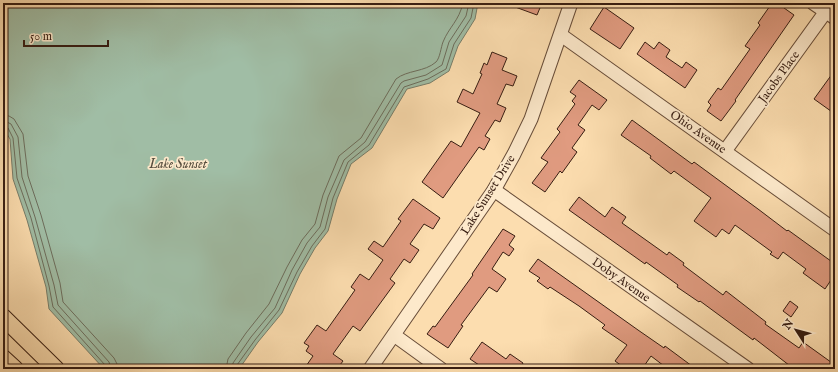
<svg xmlns="http://www.w3.org/2000/svg" width="838" height="372" viewBox="0 0 838 372" font-family="'IM FELL English',serif">
<style>
.water{fill:#a0bda5;stroke:#767d6a}
.lines{fill:none;stroke-linecap:round;stroke-linejoin:round}
.shore{stroke:#6c6d5c;stroke-width:1}
.building{fill:#e09b80;stroke:#371d12}
.minor-casing{stroke:#684d39;stroke-width:15}
.major-casing{stroke:#371d12;stroke-width:18}
.minor{stroke:#fde9cb;stroke-width:13}
.major{stroke:#fcddaf;stroke-width:16}
.labels{text-anchor:middle;dominant-baseline:central;stroke-width:3.5;stroke-linejoin:round;paint-order:stroke}
.street-label{font-size:12px;fill:#371d12;stroke:#fde9cb}
.water-label{font-size:13px;font-style:italic;fill:#564d3e;stroke:#fde9cb}
</style>
<rect width="100%" height="100%" fill="#fcddaf"/>
<filter id="stains"><feTurbulence type="fractalNoise" baseFrequency=".005" numOctaves="4"/><feColorMatrix values="0 0 0 0 .2 0 0 0 0 .09 0 0 0 0 .02 0 0 0 .5 -.17"/></filter>
<radialGradient id="worn" r=".72"><stop offset=".6" stop-color="#630" stop-opacity="0"/><stop offset="1" stop-color="#630" stop-opacity=".3"/></radialGradient>
<!-- water -->
<path class="water" d="M3,3h475l-3,16 -17,27 -9,25 -19,12 -23,6 -35,59 -21,16 -14,35 -9,32 -13,17 -15,26 -18,39 -24,29 -19,27h-135l-55,-60 -3,-22 -19,-67 -14,-41 -3,-40 -7,-11z"/>
<g class="lines">
<!-- shore -->
<g class="shore">
<path d="M3,115l6,1 5,3 9,15 5,42 13,39 19,68 3,19 51,56 3,6v5"/>
<path d="M3,121l4,1 4,2 7,13 4,40 13,40 19,68 4,20 51,57 2,7"/>
<path d="M3,126l5,2 5,10 4,40 14,40 18,68 4,21 52,58 1,4"/>
<path d="M226,369l2,-10 18,-26 23,-29 18,-37 15,-27 13,-16 8,-29 16,-39 22,-18 35,-59c11,-9 29,-7 40,-17 4,-4 5,-15 7,-20 6,-15 16,-21 20,-39"/>
<path d="M232,369l1,-6 18,-26 24,-29 17,-38 15,-27 13,-16 8,-30 16,-37 21,-18 36,-59 3,-2 22,-6 16,-10 7,-23 17,-26 3,-13"/>
<path d="M237,369v-4l18,-25 24,-30 18,-38 15,-26 13,-17 8,-31 15,-36 21,-17 35,-58 24,-8 18,-10 8,-25 17,-26 3,-15"/>
</g>
</g>
<!-- building -->
<g class="building">
<path d="M508,3h34l-5,12 -30,-11z"/>
<path d="M772,3h5l17,12 -59,85 1,1 -15,20 -14,-10 4,-6 -3,-3 10,-14 3,2 29,-41 -5,-3 15,-21 -2,-2z"/>
<path d="M604,7l30,21 -14,21 -30,-20z"/>
<path d="M645,42l9,7 5,-7 11,8 -4,7 16,11 4,-6 11,8 -12,18 -48,-34z"/>
<path d="M492,52l15,6 -5,12 15,6 -4,10 -7,-2 -9,20 9,4 -6,14 -5,-2 -10,16 5,3 -6,11 -5,-3 -36,51 -21,-16 29,-41 10,6 19,-34 -23,-11 6,-13 10,5 9,-20 -2,-1 4,-10 3,2z"/>
<path d="M835,70v44l-21,-15z"/>
<path d="M579,80l28,20 -8,10 -7,-5 -14,20 7,5 -13,18 5,4 -15,21 -2,-2 -15,21 -13,-9 16,-21 -7,-4 19,-26 -3,-3 18,-25 -3,-3 4,-5 -6,-4z"/>
<path d="M632,120l60,44 2,-2 64,47 29,22 1,-1 47,34v10l-10,15 -22,-16 3,-4 -23,-17 -5,7 -8,-5 2,-2 -37,-27 -6,9 -7,-5 -6,8 -22,-16 17,-23 -37,-27 -3,3 -21,-16 1,-2 -30,-21z"/>
<path d="M579,197l26,20 7,-10 14,10 -4,6 45,32 2,-3 15,11 -1,2 40,30 3,-4 40,31 -1,2 34,24 4,-6 32,23v4h-41l-40,-31 -1,2 -53,-39 -1,1 -22,-15 1,-2 -32,-23 -1,2 -76,-54z"/>
<path d="M413,199l27,19 -7,11 -9,-5 -14,20 9,6 -9,13 -6,-4 -14,20 5,4 -35,48 -7,-5 -20,28 10,7 -6,8h-33l9,-13 -7,-5 3,-5 -5,-3 13,-18 9,6 29,-41 -4,-3 9,-13 9,6 14,-20 -15,-11 6,-8 9,6 18,-26 -3,-2z"/>
<path d="M503,229l12,7 -6,9 5,4 -5,7 -6,-4 -11,17 14,10 -9,13 -8,-5 -28,38 2,1 -15,22 -21,-14 6,-8 2,1 38,-52 -1,-1z"/>
<path d="M538,259l100,71 26,18 1,-2 31,23h-28l-17,-13 -9,13h-16l-11,-8 12,-16 -25,-17 3,-3 -26,-19 -29,-19 -2,2 -11,-8 3,-3 -11,-7z"/>
<path d="M790,301l8,6 -7,10 -8,-6z"/>
<path d="M482,342l24,17 4,-5 13,9 -3,6h-35l-15,-10z"/>
</g>
<g class="lines">
<defs>
<g id="minor">
<path d="M813,3l22,15"/>
<path d="M561,35l274,195"/>
<path d="M725,151l107,-148"/>
<path d="M494,190l254,179"/>
<path d="M394,335l47,34"/>
<path d="M370,369l124,-179 20,-36 17,-35 40,-116"/>
</g>
<g id="major">
<path d="M3,317l53,52"/>
<path d="M3,358l12,11"/>
</g>
</defs>
<!-- minor casing -->
<use href="#minor" class="minor-casing"/>
<!-- major casing -->
<use href="#major" class="major-casing"/>
<!-- minor -->
<use href="#minor" class="minor"/>
<!-- major -->
<use href="#major" class="major"/>
</g>
<g class="labels">
<!-- street labels -->
<g class="street-label">
<text transform="translate(779 77) rotate(-54)">Jacobs Place</text>
<text transform="translate(698 132) rotate(35)">Ohio Avenue</text>
<text transform="translate(488 195) rotate(-58)">Lake Sunset Drive</text>
<text transform="translate(621 280) rotate(35)">Doby Avenue</text>
</g>
<!-- water labels -->
<g class="water-label">
<text x="178" y="164">Lake Sunset</text>
</g>
</g>
<!-- margin -->
<rect width="838" height="372" fill="none" stroke="#fcddaf" stroke-width="16"/>
<rect x="4" y="4" width="830" height="364" fill="none" stroke="#371d12" stroke-width="2"/>
<rect x="8" y="8" width="822" height="356" fill="none" stroke="#371d12"/>
<!-- north arrow -->
<g transform="translate(796 330) rotate(306)" stroke="#fde9cb" stroke-width="3" paint-order="stroke">
<path d="M0-3L7 15L0 10L-7 15Z" fill="#371d12"/>
<text y="-6" font-size="11" font-weight="bold" text-anchor="middle" fill="#371d12">N</text>
</g>
<!-- scale -->
<path d="M24 40v6h84v-6" fill="none" stroke="#371d12" stroke-width="2"/>
<text x="30" y="40" font-size="12" fill="#371d12" stroke="#fde9cb" stroke-width="3" paint-order="stroke">50 m</text>
<rect width="100%" height="100%" filter="url(#stains)"/>
<rect width="100%" height="100%" fill="url(#worn)"/>
</svg>
